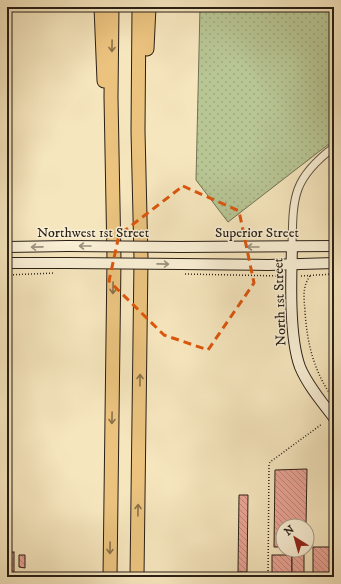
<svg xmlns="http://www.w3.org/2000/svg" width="341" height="584" viewBox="0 0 341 584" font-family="'IM FELL DW Pica',serif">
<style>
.park{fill:url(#park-dots);stroke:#707255}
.building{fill:url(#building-back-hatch);stroke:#291f16}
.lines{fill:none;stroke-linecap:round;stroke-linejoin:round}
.street-casing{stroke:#5c5140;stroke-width:9}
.secondary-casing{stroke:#291f16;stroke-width:12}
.highway-casing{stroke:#291f16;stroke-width:15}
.path{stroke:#291f16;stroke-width:1.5;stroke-dasharray:1 2;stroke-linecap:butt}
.street{stroke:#f9efd5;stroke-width:7}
.secondary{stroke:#f9efd5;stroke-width:10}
.highway{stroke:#ebc37f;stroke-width:13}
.secondary-bridge-casing{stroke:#291f16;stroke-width:12;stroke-linecap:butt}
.secondary-bridge{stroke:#f9efd5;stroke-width:10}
.oneway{stroke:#8a714a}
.oneway2{stroke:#9b917f}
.marked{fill:none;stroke:#de560c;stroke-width:3;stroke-dasharray:8 5;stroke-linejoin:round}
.labels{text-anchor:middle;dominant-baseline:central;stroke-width:3;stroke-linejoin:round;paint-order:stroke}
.street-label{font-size:14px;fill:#291f16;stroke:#f9efd5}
</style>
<defs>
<pattern id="park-dots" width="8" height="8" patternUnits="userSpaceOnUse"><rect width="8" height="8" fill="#b8c694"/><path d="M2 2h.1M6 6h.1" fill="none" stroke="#9eaa7f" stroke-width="1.8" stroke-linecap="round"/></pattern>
<pattern id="building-back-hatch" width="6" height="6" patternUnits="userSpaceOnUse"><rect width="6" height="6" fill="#eaa496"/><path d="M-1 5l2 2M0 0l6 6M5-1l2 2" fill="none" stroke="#be8579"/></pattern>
</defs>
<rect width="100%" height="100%" fill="#f6e6be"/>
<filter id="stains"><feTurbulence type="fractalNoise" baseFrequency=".005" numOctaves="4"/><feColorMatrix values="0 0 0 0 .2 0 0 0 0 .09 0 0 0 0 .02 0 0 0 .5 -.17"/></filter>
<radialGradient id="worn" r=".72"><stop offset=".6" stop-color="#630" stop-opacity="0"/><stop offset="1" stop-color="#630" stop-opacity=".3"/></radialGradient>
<!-- park -->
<path class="park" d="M200,7h134v133l-106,82 -32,-42z"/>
<!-- building -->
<g class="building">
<path d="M331,189h3v13h-4z"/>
<path d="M307,469l-1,57h-23v21h-9l1,-77z"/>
<path d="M239,495h9l-1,77h-9z"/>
<rect x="313" y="547" width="21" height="30"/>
<rect x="7" y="552" width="7" height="25"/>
<path d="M19,555h6v13l-6,-1z"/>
<rect x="272" y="555" width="20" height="22"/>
<rect x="292" y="555" width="12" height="22"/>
</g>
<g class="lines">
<defs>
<path id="street" d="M292,247c1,-50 0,-68 42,-100"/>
<g id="secondary">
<path d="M7,247l61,-1"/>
<path d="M180,247l154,-1"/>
<path d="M292,247c-1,32 -3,90 8,120 8,19 22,35 34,51"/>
<path d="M7,263h61"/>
<path d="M180,264l88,1 66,-2"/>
</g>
<g id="highway">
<path d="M101,7l3,74"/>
<path d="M147,49l2,-42"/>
<path d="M110,577l4,-318 -3,-162 1,-90"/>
<path d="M137,577l4,-318 -3,-128 1,-124"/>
</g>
</defs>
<!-- street casing -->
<use href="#street" class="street-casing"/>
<!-- secondary casing -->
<use href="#secondary" class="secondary-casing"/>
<!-- highway casing -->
<use href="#highway" class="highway-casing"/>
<!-- path -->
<g class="path">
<path d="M185,274l96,2"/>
<path d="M7,275l48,-2"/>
<path d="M301,276l33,-2"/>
<path d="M310,276c-8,11 -6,22 -5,35 2,33 9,61 29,89"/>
<path d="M268,577l1,-112 1,-3 52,-38"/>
</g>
<!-- street -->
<use href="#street" class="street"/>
<!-- secondary -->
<use href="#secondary" class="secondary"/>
<!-- highway -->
<use href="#highway" class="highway"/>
<defs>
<g id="secondary-bridge">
<path d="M68,246l112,1"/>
<path d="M68,263l112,1"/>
</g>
</defs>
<!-- secondary-bridge casing -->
<use href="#secondary-bridge" class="secondary-bridge-casing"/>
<!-- secondary-bridge -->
<use href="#secondary-bridge" class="secondary-bridge"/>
</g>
<!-- one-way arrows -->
<defs><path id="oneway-shaft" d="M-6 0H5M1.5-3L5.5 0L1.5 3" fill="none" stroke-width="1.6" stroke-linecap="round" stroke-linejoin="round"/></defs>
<g class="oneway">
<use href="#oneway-shaft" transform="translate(112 46) rotate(91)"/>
<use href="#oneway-shaft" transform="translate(113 288) rotate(91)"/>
<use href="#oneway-shaft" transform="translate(140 380) rotate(-89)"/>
<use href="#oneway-shaft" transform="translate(112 418) rotate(91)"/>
<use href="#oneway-shaft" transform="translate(138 510) rotate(-89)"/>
<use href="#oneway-shaft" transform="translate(110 548) rotate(91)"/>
</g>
<g class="oneway2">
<use href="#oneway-shaft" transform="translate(85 246) rotate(-180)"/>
<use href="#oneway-shaft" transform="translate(37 247) rotate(179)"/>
<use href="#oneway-shaft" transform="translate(253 247) rotate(-180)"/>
<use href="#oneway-shaft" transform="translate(163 264) rotate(1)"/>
</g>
<!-- marked area -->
<path class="marked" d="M183,186l56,25 15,72 -46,67 -44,-15 -55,-54 10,-46z"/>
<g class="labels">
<!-- street labels -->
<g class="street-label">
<text x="93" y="233">Northwest 1st Street</text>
<text x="257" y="233">Superior Street</text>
<text transform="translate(280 302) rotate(-92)">North 1st Street</text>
</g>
</g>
<!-- margin -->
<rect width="341" height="584" fill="none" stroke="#f6e6be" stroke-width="24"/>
<rect x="8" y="8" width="325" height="568" fill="none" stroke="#291f16" stroke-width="2"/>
<rect x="12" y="12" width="317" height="560" fill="none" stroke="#291f16"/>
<!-- north arrow -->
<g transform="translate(295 538) rotate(323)"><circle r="19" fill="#f9efd5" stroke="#a69c89"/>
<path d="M0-3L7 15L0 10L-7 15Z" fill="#8f2418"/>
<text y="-6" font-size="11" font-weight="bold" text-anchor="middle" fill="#291f16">N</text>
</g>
<rect width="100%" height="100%" filter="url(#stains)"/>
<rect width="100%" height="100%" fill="url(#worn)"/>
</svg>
